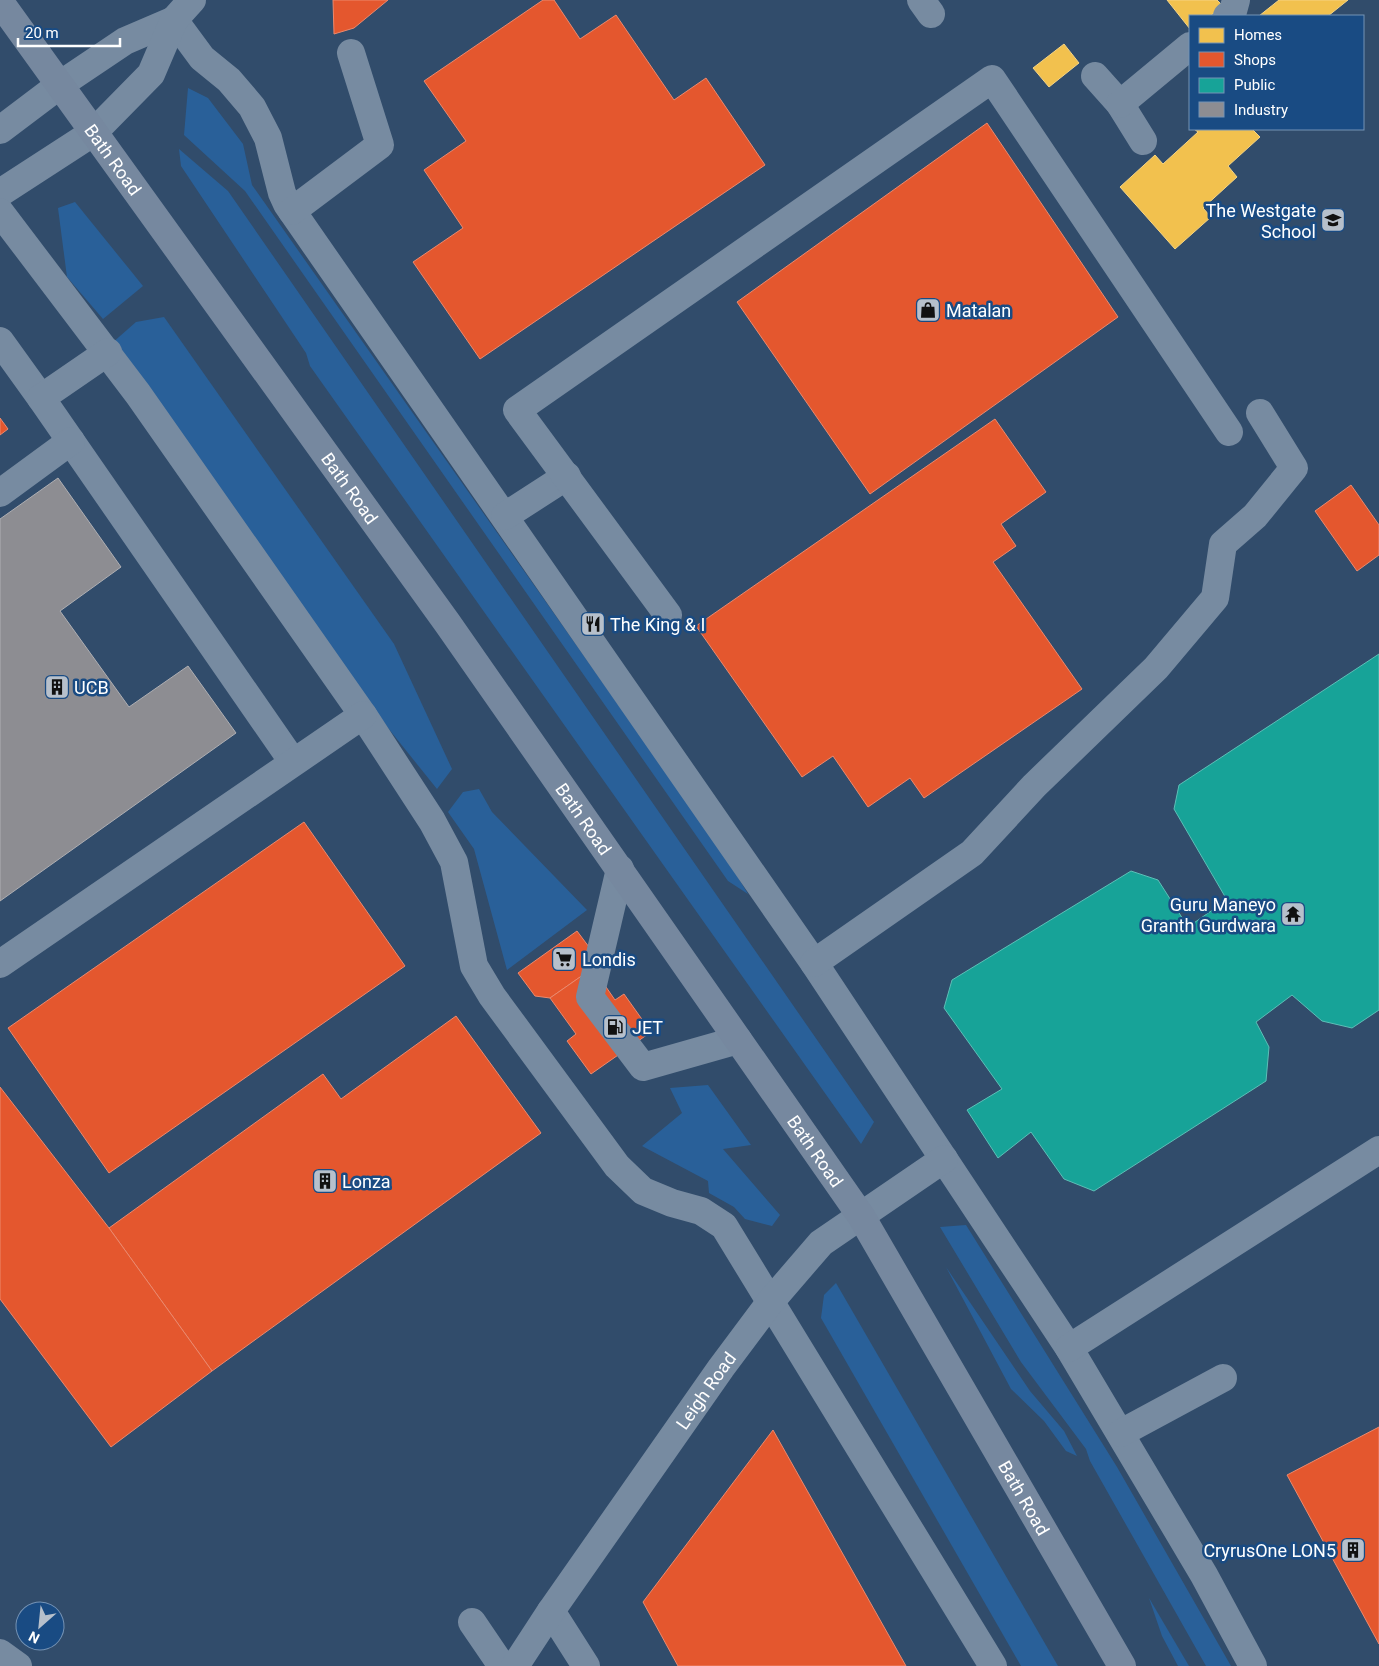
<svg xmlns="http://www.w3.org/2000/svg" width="1379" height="1666" viewBox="0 0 1379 1666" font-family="Roboto,sans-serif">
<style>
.green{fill:#296099}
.homes{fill:#f2c14e;stroke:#f6d483}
.shops{fill:#e4572e;stroke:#ec896d}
.public{fill:#17a398;stroke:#5dbfb7}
.industry{fill:#8d8d92;stroke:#afafb3}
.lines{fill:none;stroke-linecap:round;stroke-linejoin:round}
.minor{stroke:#778ba1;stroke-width:28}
.major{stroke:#76889f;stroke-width:28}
.labels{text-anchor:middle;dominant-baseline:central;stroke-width:5;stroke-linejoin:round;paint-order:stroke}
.street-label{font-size:18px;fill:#fff;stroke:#194b83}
.poi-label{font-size:18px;fill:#fff;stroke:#194b83;text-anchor:start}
</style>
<rect width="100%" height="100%" fill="#314c6b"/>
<!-- green -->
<g class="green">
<path d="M188,88l20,10 35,46 9,41 473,671 23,38 -20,-13 -483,-690 -61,-56z"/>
<path d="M179,149l49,42 646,931 -13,22 -551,-778 -4,-13 -125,-187z"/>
<path d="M75,202l68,84 -40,33 -36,-42 -9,-69z"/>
<path d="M164,317l230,327 58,125 -15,20 -49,-61 -277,-384 25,-22z"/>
<path d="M479,789l13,23 95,98 -80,60 -33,-121 -26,-37 15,-20z"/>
<path d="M708,1085l43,60 -28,4 57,66 -8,11 -27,-7 -11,-12 -25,-14 -1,-12 -66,-35 40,-33 -12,-25z"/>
<path d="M966,1225l151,242 114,199h-25l-116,-205 -4,-12 -65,-87 -81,-135z"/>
<path d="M946,1267l84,124 34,40 13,25 -11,-5 -22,-30 -33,-32z"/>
<path d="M836,1283l222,383h-37l-200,-348 3,-23z"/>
<path d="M1149,1598l40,68h-11l-16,-30z"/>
</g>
<!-- homes -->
<g class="homes">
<path d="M1167,0h50l6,6 -13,10h-20v13z"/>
<path d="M1279,0h69l-20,16h-69z"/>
<path d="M1064,44l15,19 -30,24 -16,-19z"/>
<path d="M1194,129h58l8,8 -32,29 9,11 -34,31 8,9 -36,32 -55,-62 35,-32 8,9 35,-32z"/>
</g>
<!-- shops -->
<g class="shops">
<path d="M333,0h55l-34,28 -20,6z"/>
<path d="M543,0h11l26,39 36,-24 58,85 32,-22 59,87 -285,194 -67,-97 50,-34 -39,-58 42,-29 -42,-60z"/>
<path d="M987,123l131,194 -248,177 -133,-192z"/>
<path d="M0,418l8,11 -8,6z"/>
<path d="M995,419l51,73 -45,32 15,22 -23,16 89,127 -158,109 -14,-20 -42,29 -35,-51 -31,21 -106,-151z"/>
<path d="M1351,485l28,40v30l-22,16 -42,-60z"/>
<path d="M304,822l101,144 -296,207 -101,-145z"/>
<path d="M577,931l15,20 1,17 -43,30 -15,-2 -17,-23z"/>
<path d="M593,968l22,32 9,-6 27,38 -60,42 -24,-33 9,-7 -26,-36z"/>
<path d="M456,1016l85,117 -329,238 -103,-143 214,-154 18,25z"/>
<path d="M0,1087l109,141 103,143 -101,76 -111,-148z"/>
<path d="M1379,1427v217l-92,-169z"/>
<path d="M773,1430l133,236h-228l-35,-64z"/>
</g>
<!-- public -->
<path class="public" d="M1379,654v356l-27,18 -30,-7 -30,-26 -36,27 13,25 -3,34 -172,110 -30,-12 -33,-47 -33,26 -31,-48 35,-21 -58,-81 8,-28 179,-109 27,9 30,47 39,-27 -53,-91 5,-24z"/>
<!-- industry -->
<path class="industry" d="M58,478l63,89 -61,44 69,96 59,-41 48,67 -236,168v-382z"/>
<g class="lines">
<!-- minor -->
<g class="minor">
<path d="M921,0l10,14"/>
<path d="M1227,16l6,-5 3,-11"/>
<path d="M174,20l28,38 27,22 23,27 16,31 14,55 5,11 527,759 255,385 135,227 49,91"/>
<path d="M1095,76l25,28 23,37"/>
<path d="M1120,104l70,-58"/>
<path d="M0,130l61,-46 64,-43 49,-21"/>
<path d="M0,193l94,-61 57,-58 23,-54 18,-20"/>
<path d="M292,211l88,-66 -29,-92"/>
<path d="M0,212l138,182 225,321 69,106 22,41 20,104 18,30 125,170 26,25 29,12 29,8 23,15 269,440"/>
<path d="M0,341l41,57"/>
<path d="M108,352l-67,46 252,364"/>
<path d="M0,493l71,-52"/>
<path d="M505,516l62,-40"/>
<path d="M668,615l-151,-205 475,-331 237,353"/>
<path d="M620,869l-30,128 53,70 95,-27"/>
<path d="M814,963l158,-110 62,-67 122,-118 59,-70 8,-54 32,-28 39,-48 -34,-55"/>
<path d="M0,964l363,-249"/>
<path d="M1069,1348l310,-198"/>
<path d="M1121,1433l102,-55"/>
<path d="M551,1611l35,55"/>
<path d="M472,1622l30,44"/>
<path d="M0,1653l18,13"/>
<path id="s1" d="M515,1666l36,-55 170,-243 50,-67 50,-58 123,-84"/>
</g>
<!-- major -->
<path class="major" id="s2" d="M0,2l448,622 413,592 261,450"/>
</g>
<!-- icons -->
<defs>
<symbol id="school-square" viewBox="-11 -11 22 22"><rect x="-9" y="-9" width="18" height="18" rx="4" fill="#b7c0cb" stroke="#194b83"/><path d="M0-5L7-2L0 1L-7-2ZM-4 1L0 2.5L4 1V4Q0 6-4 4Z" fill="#111"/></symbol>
<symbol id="shop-square" viewBox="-11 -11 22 22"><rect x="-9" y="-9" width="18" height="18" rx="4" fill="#b7c0cb" stroke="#194b83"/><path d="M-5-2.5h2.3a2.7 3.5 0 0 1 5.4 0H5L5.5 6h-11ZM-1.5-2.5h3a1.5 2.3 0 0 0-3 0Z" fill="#111"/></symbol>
<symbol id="restaurant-square" viewBox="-11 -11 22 22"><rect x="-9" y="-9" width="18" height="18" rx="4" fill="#b7c0cb" stroke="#194b83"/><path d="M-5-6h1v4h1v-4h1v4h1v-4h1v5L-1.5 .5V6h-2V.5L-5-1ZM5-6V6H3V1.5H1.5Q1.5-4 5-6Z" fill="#111"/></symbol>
<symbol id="building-square" viewBox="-11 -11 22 22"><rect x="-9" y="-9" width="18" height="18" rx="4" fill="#b7c0cb" stroke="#194b83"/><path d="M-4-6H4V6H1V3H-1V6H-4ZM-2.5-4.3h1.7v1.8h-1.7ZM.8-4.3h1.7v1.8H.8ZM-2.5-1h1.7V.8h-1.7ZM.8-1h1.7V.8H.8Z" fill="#111"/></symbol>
<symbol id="temple-square" viewBox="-11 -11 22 22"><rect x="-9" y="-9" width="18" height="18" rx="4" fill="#b7c0cb" stroke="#194b83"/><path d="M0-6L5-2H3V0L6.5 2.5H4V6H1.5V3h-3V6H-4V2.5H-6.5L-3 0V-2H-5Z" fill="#111"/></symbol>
<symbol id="supermarket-square" viewBox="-11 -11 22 22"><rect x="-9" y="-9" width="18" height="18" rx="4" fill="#b7c0cb" stroke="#194b83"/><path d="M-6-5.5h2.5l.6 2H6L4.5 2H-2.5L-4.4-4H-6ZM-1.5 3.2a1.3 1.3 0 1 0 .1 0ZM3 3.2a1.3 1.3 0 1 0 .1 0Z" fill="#111"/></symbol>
<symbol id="fuel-square" viewBox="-11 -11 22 22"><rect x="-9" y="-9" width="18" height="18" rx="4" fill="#b7c0cb" stroke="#194b83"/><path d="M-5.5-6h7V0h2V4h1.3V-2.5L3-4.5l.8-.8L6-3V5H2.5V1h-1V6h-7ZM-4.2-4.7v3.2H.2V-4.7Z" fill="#111"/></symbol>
</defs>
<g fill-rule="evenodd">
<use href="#school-square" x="1319" y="206" width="28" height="28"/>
<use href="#shop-square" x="914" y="296" width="28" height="28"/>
<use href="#restaurant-square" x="579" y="610" width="28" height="28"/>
<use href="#building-square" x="43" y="673" width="28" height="28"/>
<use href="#temple-square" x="1279" y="900" width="28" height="28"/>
<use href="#supermarket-square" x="550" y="945" width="28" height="28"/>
<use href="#fuel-square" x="601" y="1013" width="28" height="28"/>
<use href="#building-square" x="311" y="1167" width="28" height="28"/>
<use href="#building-square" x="1339" y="1536" width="28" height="28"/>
</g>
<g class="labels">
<!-- street labels -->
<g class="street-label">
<text stroke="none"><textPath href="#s2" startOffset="194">Bath Road</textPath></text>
<text stroke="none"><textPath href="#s2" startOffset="599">Bath Road</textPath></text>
<text stroke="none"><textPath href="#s2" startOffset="1004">Bath Road</textPath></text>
<text stroke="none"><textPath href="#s2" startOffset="1409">Bath Road</textPath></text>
<text stroke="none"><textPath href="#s1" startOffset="335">Leigh Road</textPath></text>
<text stroke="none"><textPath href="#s2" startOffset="1814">Bath Road</textPath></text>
</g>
<!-- poi labels -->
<g class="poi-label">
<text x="1316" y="210" text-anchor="end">The Westgate<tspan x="1316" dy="21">School</tspan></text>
<text x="946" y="310">Matalan</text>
<text x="610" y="624">The King &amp; I</text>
<text x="74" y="687">UCB</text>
<text x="1276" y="904" text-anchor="end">Guru Maneyo<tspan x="1276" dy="21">Granth Gurdwara</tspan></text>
<text x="582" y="959">Londis</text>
<text x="632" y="1027">JET</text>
<text x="342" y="1181">Lonza</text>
<text x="1336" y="1550" text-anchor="end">CryrusOne LON5</text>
</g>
</g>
<!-- legend -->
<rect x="1189" y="15" width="175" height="115" fill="#194b83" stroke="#7593b5"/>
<rect x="1199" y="28" width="25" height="15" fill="#f2c14e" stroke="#7593b5"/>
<text x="1234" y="40" font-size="15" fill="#ffffff">Homes</text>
<rect x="1199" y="52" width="25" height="15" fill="#e4572e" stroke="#7593b5"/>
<text x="1234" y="65" font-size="15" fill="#ffffff">Shops</text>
<rect x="1199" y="78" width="25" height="15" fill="#17a398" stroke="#7593b5"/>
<text x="1234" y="90" font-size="15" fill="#ffffff">Public</text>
<rect x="1199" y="102" width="25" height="15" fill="#8d8d92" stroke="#7593b5"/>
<text x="1234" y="115" font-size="15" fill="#ffffff">Industry</text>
<!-- north arrow -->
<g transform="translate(40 1626) rotate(207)"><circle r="24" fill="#194b83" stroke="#7593b5"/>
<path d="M0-4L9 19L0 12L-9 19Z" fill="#b7c0cb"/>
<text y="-8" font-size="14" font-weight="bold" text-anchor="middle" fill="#ffffff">N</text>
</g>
<!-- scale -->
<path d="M18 38v8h102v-8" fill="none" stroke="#ffffff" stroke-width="2.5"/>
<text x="25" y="38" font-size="15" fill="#ffffff" stroke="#194b83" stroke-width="4" paint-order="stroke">20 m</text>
</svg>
